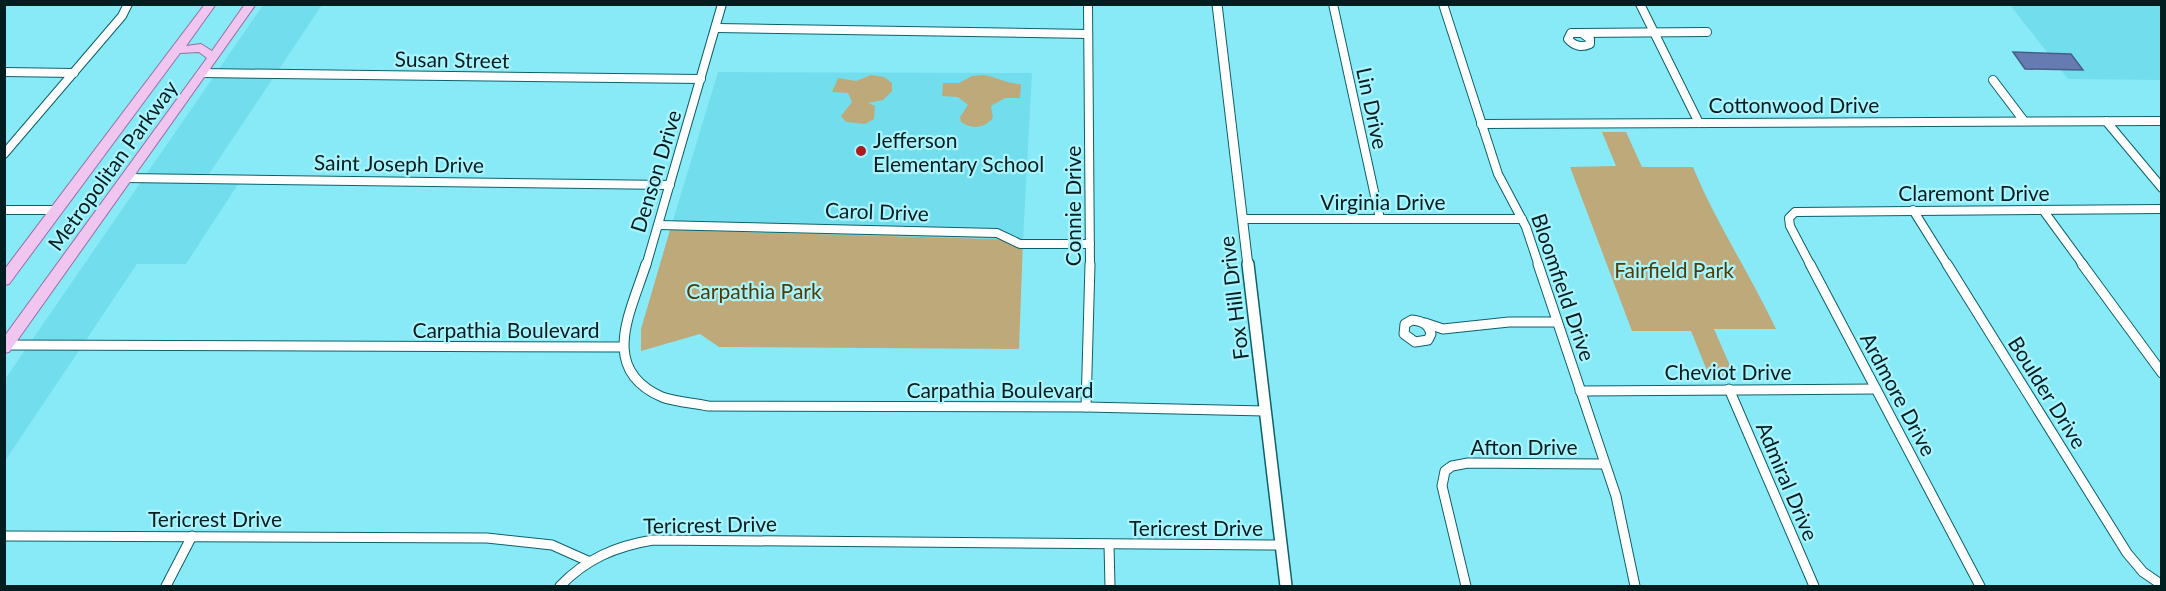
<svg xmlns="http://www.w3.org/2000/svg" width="2166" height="591" viewBox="0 0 2166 591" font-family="Lato,sans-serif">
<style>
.built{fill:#72deed}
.green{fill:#bea97a}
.water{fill:#657bb1;stroke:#475f86;stroke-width:1.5}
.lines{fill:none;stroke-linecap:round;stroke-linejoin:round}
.minor-far1-casing{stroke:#0b616b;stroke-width:10}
.minor-casing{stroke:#0b616b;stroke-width:11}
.tertiary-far1-casing{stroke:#0b616b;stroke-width:11}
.tertiary-casing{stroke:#0b616b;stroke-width:14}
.primary-casing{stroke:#9671a0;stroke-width:2}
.minor-far1{stroke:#fff;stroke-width:8}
.minor{stroke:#fff;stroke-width:9}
.tertiary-far1{stroke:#fff;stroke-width:9}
.tertiary{stroke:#fff;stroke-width:11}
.primary{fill:#f0c5ef;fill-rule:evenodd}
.poi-dot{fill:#ad1b1d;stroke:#aaf4fe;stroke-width:2}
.labels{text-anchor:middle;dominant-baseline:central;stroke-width:4.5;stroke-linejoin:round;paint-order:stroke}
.street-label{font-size:21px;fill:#001d20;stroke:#aaf4fe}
.poi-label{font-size:21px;fill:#001d20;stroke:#aaf4fe;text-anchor:start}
.park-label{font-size:21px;fill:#4e3b05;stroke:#aaf4fe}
</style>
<rect width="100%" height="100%" fill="#89eaf7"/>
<!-- built -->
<g class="built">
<path d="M263,5h59l-113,169 35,1 -58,89h-49l-132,197v-82z"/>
<path d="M2010,5h151v75l-93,-1z"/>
<path d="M718,72l314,1 -9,167 -353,-10z"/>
</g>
<!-- green -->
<g class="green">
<path d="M871,75l13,2 8,6v8l-9,9 -15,3 7,3 -1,13 -9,5 -19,-2 -5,-6 11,-14 -4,-9 -16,-1 6,-14 18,3z"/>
<path d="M984,75c14,2 22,9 37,9l-1,14h-15l-14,8 2,12c-9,10 -20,12 -32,4l-1,-5 8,-12 -10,-8 -16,-1 1,-13h16l13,-7z"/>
<path d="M1602,132h24l16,35h51c23,56 57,107 83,162h-62l21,48 -25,1 -19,-47h-59l-62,-164 46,-1z"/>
<path d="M670,230l353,10 -4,109 -300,-2 -19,-13 -59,17v-22z"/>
</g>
<!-- water -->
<path class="water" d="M2013,52l58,2 12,16 -58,-1z"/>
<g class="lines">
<defs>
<g id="minor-far1">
<path d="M1088,4l2,262"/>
<path d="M1333,4l47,215"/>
<path d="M1443,4l55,170 28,53 13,39"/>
<path d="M1640,4l59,119"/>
<path d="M717,28l371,6"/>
<path d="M1571,33h11l8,6v5c-8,4 -16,2 -22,-5z"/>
<path d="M1578,33l129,-1"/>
<path d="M4,72l70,1"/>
<path d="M202,73l499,6"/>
<path d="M1993,80l31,41"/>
<path d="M2106,121l56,67"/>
<path d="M1481,124l681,-3"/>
<path d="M4,154l118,-138 6,-12"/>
<path d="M126,178l544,7"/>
<path d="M4,210h53"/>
<path d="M1913,210l35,56"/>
<path d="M2043,210l41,56"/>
<path d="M1243,219h279"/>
<path d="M659,225l338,8 23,11h70"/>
<path d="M646,266l76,-262"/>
<path d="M1811,266l-21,-40 -1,-8 6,-6 367,-3"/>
</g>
<g id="minor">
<path d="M646,264c-15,48 -48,105 16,133 14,5 32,6 46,9l378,1 179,4"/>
<path d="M1538,264l78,232 19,90"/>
<path d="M1810,264l170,322"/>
<path d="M1947,264l180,289 16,19 19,13"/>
<path d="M2082,264l80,109"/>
<path d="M1412,320c10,1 17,4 19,14l-3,6 -13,2 -11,-8 1,-10z"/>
<path d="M1425,323l18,6 66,-7h48"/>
<path d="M6,345l616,2"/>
<path d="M1729,389l85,197"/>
<path d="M1580,391l296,-2"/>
<path d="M1086,407l4,-143"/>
<path d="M4,536l483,2 65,7 36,16"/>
<path d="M1109,545l1,41"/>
<path d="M166,586l26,-50"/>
<path d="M560,586c26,-27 56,-40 93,-46l627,5"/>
<path d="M1466,586l-24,-100 3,-15 7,-5 16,-3 136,1"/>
</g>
<path id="tertiary-far1" d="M1217,4l31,262"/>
<path id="tertiary" d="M1248,264l38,322"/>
<path id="primary" d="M205,4h11l-30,42 15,-2 11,7 33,-47h11l-247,348 -5,1v-16l203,-279 -8,-6 -19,1 -171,231 -5,1v-15z"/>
</defs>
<!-- minor-far1 casing -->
<use href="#minor-far1" class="minor-far1-casing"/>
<!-- minor casing -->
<use href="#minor" class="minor-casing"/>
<!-- tertiary-far1 casing -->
<use href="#tertiary-far1" class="tertiary-far1-casing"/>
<!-- tertiary casing -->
<use href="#tertiary" class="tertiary-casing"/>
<!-- primary casing -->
<use href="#primary" class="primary-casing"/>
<!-- minor-far1 -->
<use href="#minor-far1" class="minor-far1"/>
<!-- minor -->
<use href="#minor" class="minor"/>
<!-- tertiary-far1 -->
<use href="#tertiary-far1" class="tertiary-far1"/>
<!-- tertiary -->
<use href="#tertiary" class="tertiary"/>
<!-- primary -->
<use href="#primary" class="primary"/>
</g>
<!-- markers -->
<circle class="poi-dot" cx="861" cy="151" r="6"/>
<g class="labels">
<!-- street labels -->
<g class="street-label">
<text transform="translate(452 59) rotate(1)">Susan Street</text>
<text x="1794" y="104">Cottonwood Drive</text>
<text transform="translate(1373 108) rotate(78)">Lin Drive</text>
<text transform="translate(399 163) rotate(1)">Saint Joseph Drive</text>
<text transform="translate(112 165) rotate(-54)">Metropolitan Parkway</text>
<text transform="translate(655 171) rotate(-73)">Denson Drive</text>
<text x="1974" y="192">Claremont Drive</text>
<text x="1383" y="201">Virginia Drive</text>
<text transform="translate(1072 206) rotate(-90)">Connie Drive</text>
<text transform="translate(877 211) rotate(2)">Carol Drive</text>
<text transform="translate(1564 287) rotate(71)">Bloomfield Drive</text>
<text transform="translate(1233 298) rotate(-97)">Fox Hill Drive</text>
<text x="506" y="329">Carpathia Boulevard</text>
<text x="1728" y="371">Cheviot Drive</text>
<text x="1000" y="389">Carpathia Boulevard</text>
<text transform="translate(2048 392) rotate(58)">Boulder Drive</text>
<text transform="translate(1899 394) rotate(62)">Ardmore Drive</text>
<text x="1524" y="446">Afton Drive</text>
<text transform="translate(1788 481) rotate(67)">Admiral Drive</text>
<text x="215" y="518">Tericrest Drive</text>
<text transform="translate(710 524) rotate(-1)">Tericrest Drive</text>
<text x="1196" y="527">Tericrest Drive</text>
</g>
<!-- poi labels -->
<g class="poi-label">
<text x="873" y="139">Jefferson<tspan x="873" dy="24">Elementary School</tspan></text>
</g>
<!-- park labels -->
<g class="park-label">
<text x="1674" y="269">Fairfield Park</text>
<text x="754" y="290">Carpathia Park</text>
</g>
</g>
<!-- border -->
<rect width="2166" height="591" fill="none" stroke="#001d20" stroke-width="12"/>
</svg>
